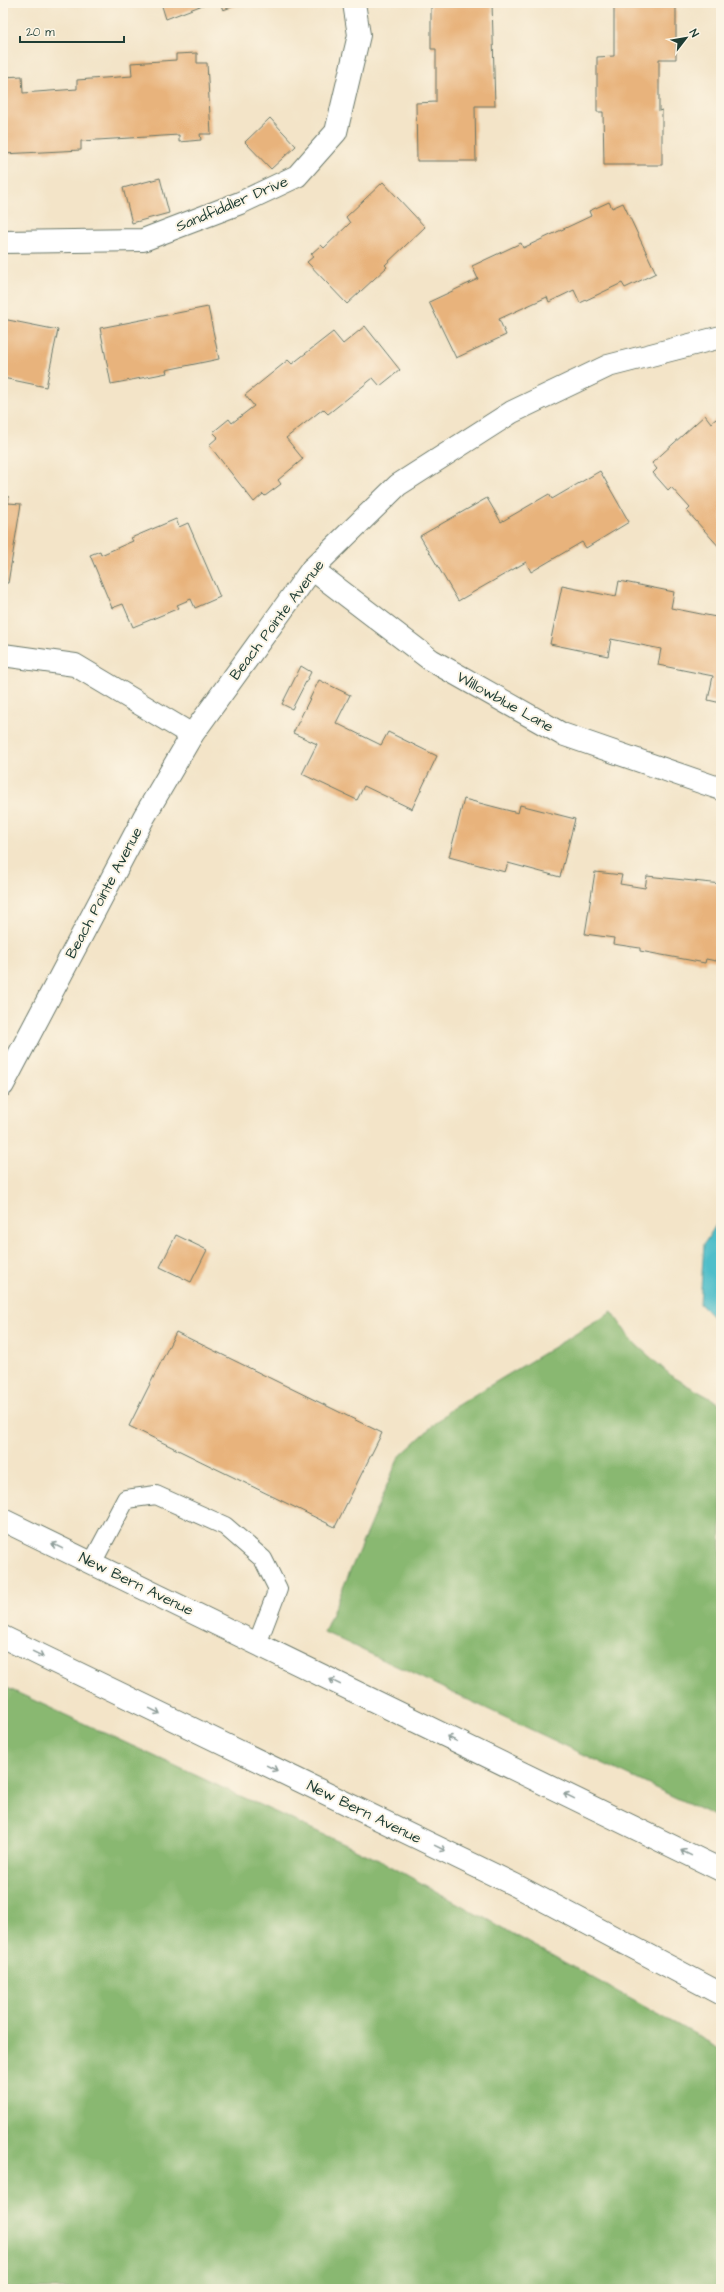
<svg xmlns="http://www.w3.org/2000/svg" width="724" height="2292" viewBox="0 0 724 2292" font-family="'Architects Daughter',sans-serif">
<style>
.forest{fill:#89b871;stroke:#547a52}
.water{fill:#50bec9;stroke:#387e7e}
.building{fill:#e8b37c}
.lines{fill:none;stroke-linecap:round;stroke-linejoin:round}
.service-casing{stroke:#697768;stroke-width:20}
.minor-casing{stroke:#697768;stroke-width:24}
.primary-casing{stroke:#697768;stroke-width:24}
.service{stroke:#fff;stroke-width:18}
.minor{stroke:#fff;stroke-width:22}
.primary{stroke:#fff;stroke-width:22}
.oneway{stroke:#8f9e9a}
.labels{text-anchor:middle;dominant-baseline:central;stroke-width:4;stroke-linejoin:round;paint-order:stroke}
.street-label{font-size:15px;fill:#1f3d34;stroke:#fcf5e5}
</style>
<rect width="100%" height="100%" fill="#fcf5e5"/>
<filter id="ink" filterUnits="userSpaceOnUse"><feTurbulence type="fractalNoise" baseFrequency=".025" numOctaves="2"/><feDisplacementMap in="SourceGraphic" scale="8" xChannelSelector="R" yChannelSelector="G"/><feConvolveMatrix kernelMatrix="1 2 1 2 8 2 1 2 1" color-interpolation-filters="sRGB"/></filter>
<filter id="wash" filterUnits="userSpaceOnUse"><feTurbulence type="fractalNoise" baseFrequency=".012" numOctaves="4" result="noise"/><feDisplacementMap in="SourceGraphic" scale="16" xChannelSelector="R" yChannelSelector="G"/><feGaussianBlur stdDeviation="0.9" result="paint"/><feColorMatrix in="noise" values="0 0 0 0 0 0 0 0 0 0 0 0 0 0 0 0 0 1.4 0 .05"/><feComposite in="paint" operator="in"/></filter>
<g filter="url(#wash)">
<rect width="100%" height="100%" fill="#f3e4c8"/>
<!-- forest -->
<g class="forest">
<path d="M612,1312l20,29 42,37 47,26v415l-397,-187 75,-175 52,-48z"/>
<path d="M3,1686l382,177 336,186v240h-718z"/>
</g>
<!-- water -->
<path class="water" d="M721,1217v108l-21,-21 4,-60z"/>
<g id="blocks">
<!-- building -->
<g class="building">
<path d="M161,3h47l-42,16z"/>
<path d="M220,3h23l-20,7z"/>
<path d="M431,3h61l3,103h-20l1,55h-59l-1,-58 20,-1v-53h-5z"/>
<path d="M614,3h62v56h-17v52l3,-1v55h-58l-1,-53h-6v-55l17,-1z"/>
<path d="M197,53v10h10l4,71h-11l1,6 -22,2v-7l-98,6v9l-78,4v-77l19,-1 1,17 54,-4v-9l55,-4 -1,-13 45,-3v-6z"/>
<path d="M270,118l26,28 -25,23 -26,-27z"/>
<path d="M160,178l9,35 -37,10 -9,-35z"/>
<path d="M383,182l42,45 -40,38 2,2 -40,37 -40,-42 7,-6 -3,-2 10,-9 3,3 26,-25 -4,-6z"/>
<path d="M609,202l3,6 11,-5 33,70 -31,15 -3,-5 -42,20 -6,-13 -25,12 -2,-5 -48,22 7,16 -50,23 -27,-56 49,-23 -6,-13 49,-23 2,5 68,-32 -2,-5z"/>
<path d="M208,307l11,52 -53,11 1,3 -56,11 -11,-56z"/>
<path d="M3,319l55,11 -12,57 -43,-9z"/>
<path d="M365,326l35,44 -20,16 -7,-8 -45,36 -5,-5 -37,29 17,21 -25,21 3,4 -16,12 -2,-2 -9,8 -45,-57 9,-8 -5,-5 16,-13 3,4 22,-17 -9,-11 43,-35 4,4 41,-32 10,12z"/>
<path d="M705,415l6,8 5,-4 5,5v125l-34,-38 3,-3 -19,-21 -3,3 -15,-17 4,-4 -5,-6z"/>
<path d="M600,471l29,51 -43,26 -4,-6 -51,30 -5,-10 -68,39 -38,-65 67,-38 14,24 48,-28 3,5z"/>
<path d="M3,495l6,2 -1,6 13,1 -13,79h-5z"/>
<path d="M176,519l3,8 9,-4 32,74 -25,11 -4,-9 -14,6 2,3 -46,19 -10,-23 -11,4 -22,-53 10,-4 1,4 32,-14 -2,-3z"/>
<path d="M619,581l55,11 -3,16 50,10v85l-13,-3 5,-24 -55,-11 3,-16 -50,-10 -3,17 -58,-12 12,-58 54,11z"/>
<path d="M301,666l10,6 -19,37 -10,-5z"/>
<path d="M319,680l31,15 -14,28 45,22 7,-13 49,24 -25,53 -48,-23 -7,14 -55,-26 15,-30 -24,-11z"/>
<path d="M464,799l54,14 2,-8 55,14 -15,58 -52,-14 -3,9 -56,-15z"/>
<path d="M595,872l27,3 -2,9 25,4 2,-12 74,8v47l-5,30 -10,-2 -1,4 -65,-12v-3l-27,-4 1,-6 -29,-4z"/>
<path d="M176,1235l31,15 -16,32 -31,-15z"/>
<path d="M176,1332l206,101 -47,94 -206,-101z"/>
</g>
</g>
</g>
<g filter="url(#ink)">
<use href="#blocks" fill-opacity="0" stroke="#697768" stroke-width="1"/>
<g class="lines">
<defs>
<path id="service" d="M92,1563l34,-64 30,-4 69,31 38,33 15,30 -21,55"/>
<g id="minor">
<path d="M3,242l140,-2 97,-37 57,-27 39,-44 23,-97 -5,-32"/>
<path d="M312,569l119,91 131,74 159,55"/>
<path d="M3,655l72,10 117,70"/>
<path d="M3,1085l141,-268 48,-82 120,-166 86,-84 114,-73 96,-46 113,-29"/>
</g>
<g id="primary">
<path d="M3,1520l718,350"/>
<path d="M3,1637l512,248 206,109"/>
</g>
</defs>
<!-- service casing -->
<use href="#service" class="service-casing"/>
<!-- minor casing -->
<use href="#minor" class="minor-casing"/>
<!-- primary casing -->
<use href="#primary" class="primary-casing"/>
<!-- service -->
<use href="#service" class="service"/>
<!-- minor -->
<use href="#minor" class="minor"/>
<!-- primary -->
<use href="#primary" class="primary"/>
</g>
<!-- one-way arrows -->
<defs><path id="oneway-shaft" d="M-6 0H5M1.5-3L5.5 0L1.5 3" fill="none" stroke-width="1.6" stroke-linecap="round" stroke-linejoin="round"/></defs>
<g class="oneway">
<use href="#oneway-shaft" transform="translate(57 1546) rotate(-154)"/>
<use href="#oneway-shaft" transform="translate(38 1654) rotate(26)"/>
<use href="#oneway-shaft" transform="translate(335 1682) rotate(-154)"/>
<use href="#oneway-shaft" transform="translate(155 1711) rotate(26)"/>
<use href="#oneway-shaft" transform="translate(452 1739) rotate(-154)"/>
<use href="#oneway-shaft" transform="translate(272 1768) rotate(26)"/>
<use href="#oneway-shaft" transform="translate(569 1796) rotate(-154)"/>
<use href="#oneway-shaft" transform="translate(440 1848) rotate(26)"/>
<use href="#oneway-shaft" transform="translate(686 1853) rotate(-154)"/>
</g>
</g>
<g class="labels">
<!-- street labels -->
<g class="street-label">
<text transform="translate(232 204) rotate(-23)">Sandfiddler Drive</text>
<text transform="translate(277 620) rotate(-53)">Beach Pointe Avenue</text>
<text transform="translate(505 702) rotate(29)">Willowblue Lane</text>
<text transform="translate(104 893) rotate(-62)">Beach Pointe Avenue</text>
<text transform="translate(136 1584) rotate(26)">New Bern Avenue</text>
<text transform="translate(364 1812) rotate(26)">New Bern Avenue</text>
</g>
</g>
<!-- margin -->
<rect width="724" height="2292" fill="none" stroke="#fcf5e5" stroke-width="16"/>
<!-- north arrow -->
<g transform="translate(686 38) rotate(59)" stroke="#fcf5e5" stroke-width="3" paint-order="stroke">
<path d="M0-3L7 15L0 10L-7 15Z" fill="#1f3d34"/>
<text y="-6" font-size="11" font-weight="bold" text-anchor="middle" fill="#1f3d34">N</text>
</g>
<!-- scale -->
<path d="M20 36v6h104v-6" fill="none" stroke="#1f3d34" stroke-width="2"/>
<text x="26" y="36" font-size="12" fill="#1f3d34" stroke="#fcf5e5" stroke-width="3" paint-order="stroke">20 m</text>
</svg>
